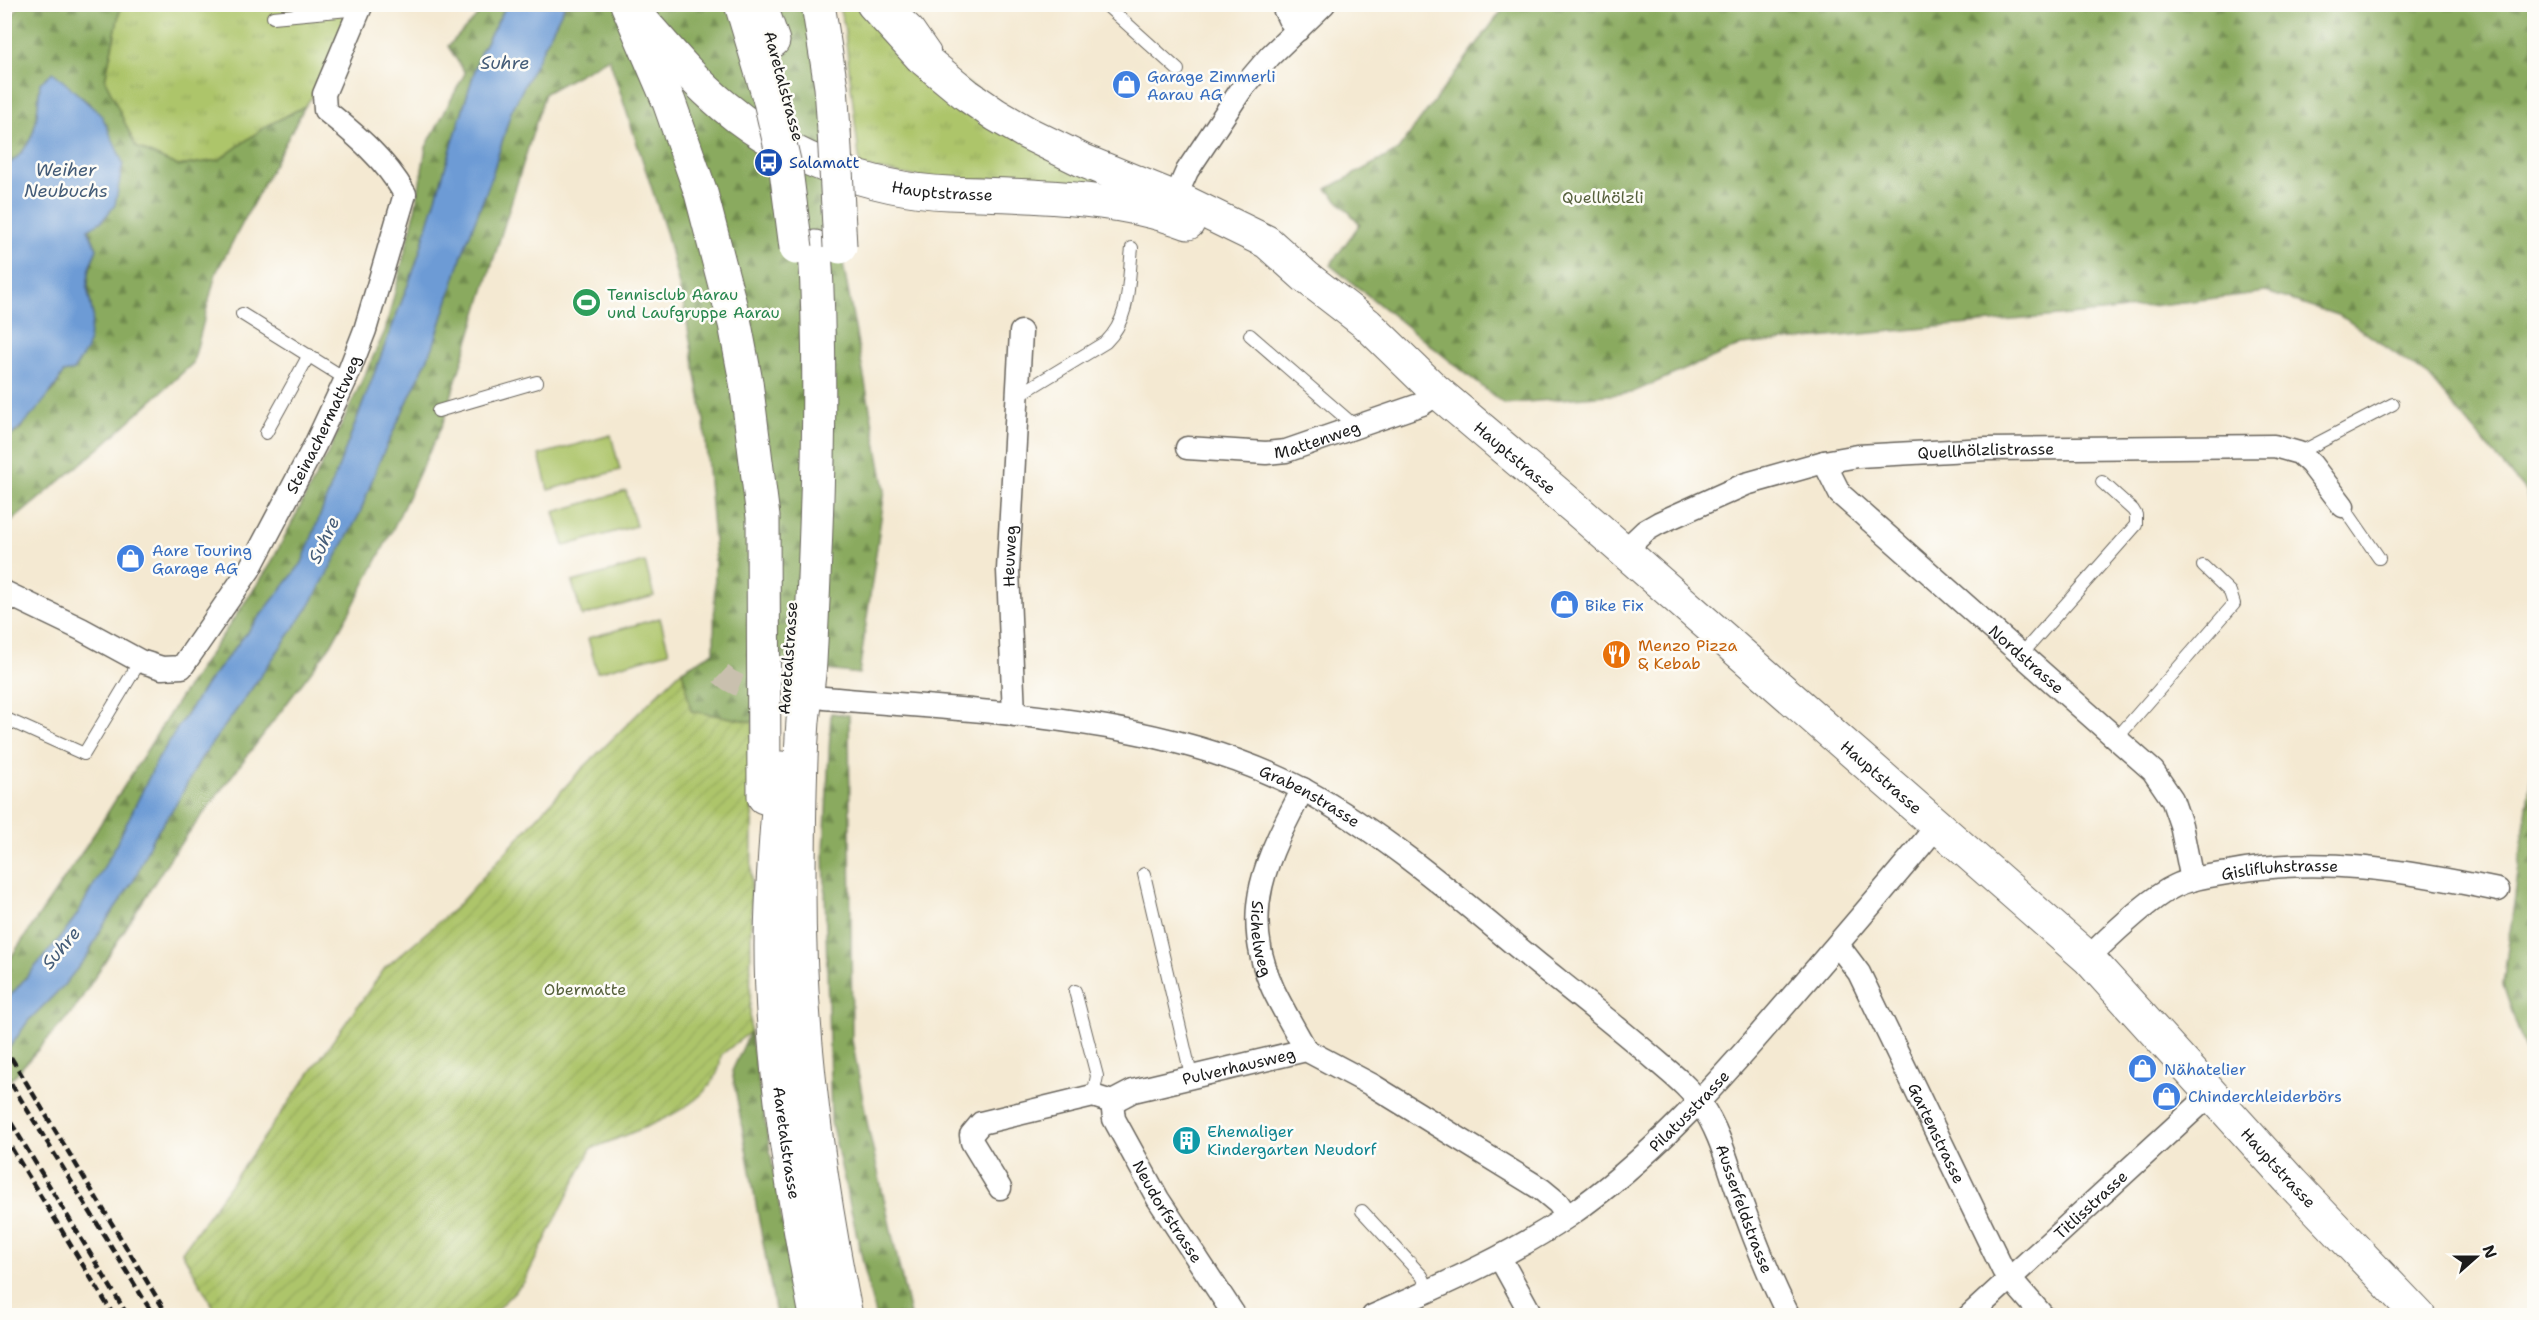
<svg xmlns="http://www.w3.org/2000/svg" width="2539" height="1320" viewBox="0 0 2539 1320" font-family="'Shantell Sans',sans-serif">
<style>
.grass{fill:url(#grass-tufts);stroke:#647044;stroke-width:1.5}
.forest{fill:url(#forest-firs);stroke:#53633e;stroke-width:1.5}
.park{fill:#adc56b;stroke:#647044;stroke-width:1.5}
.garden{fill:url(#garden-furrows);stroke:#647044;stroke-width:1.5}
.water{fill:#6d9bd5;stroke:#445c78;stroke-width:1.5}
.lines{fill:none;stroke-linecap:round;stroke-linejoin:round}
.minor-tunnel{stroke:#c9c0ae;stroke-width:22;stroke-dasharray:22 11;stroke-linecap:butt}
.service-casing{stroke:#68645c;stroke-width:14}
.minor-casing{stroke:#68645c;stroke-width:25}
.primary-casing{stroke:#68645c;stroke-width:35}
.motorway-casing{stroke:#68645c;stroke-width:35}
.service{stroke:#fff;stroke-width:12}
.minor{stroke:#fff;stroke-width:22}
.primary{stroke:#fff;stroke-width:33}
.motorway{stroke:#fff;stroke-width:33}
.rail{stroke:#1c1c1c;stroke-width:4.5;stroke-dasharray:9 4.5;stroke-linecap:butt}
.motorway-bridge-casing{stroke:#68645c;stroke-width:35;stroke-linecap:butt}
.motorway-bridge{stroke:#fff;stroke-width:33}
.labels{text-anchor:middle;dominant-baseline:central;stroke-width:5;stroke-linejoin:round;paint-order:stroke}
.shop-label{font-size:16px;fill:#366cbe;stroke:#fdfcf7;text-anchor:start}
.street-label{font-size:16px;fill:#1c1c1c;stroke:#fdfcf7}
.transit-label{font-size:16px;fill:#164399;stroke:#fdfcf7;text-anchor:start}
.park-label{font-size:16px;fill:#56603c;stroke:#fdfcf7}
.leisure-label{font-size:16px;fill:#27864d;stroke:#fdfcf7;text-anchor:start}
.food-label{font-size:16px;fill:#c56008;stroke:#fdfcf7;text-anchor:start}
.culture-label{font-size:16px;fill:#0d838f;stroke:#fdfcf7;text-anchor:start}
.water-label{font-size:18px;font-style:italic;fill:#445c78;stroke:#fdfcf7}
</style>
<defs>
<pattern id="grass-tufts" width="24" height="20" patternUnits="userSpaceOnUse" patternTransform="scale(1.5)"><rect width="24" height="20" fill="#adc56b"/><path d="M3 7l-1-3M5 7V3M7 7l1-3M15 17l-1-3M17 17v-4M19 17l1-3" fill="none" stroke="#94a95c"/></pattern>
<pattern id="forest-firs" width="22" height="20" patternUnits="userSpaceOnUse" patternTransform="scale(1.5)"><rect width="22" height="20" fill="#8aaa5f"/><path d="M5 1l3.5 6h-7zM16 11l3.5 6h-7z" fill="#708a4e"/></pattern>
<pattern id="garden-furrows" width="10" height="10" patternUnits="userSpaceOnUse" patternTransform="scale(1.5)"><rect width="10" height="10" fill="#adc56b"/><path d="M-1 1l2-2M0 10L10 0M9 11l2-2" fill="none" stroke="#94a95c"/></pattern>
</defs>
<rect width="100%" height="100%" fill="#fdfcf7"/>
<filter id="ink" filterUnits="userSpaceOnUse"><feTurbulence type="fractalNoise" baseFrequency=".0167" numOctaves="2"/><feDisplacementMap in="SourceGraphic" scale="12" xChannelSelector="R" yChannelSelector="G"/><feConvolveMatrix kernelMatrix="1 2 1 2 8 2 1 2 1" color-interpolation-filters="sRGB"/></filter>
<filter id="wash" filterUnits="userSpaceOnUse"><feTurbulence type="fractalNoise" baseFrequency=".008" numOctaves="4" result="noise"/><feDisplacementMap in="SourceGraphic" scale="24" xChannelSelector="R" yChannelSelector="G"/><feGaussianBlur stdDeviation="1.35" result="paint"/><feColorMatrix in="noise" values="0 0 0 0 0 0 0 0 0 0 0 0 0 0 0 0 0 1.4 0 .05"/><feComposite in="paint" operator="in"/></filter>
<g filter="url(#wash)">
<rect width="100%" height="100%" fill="#f4e9d2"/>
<!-- grass -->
<g class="grass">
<path d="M121,5h230l-35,87 -11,14 -40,21 -46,33 -41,6 -42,-19 -31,-67z"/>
<path d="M838,5h19l9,11 257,170 -25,4 -89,-12 -65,4 -84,-16 -16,-142z"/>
</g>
<!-- forest -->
<g class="forest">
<path d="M20,5h101l-16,75 31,67 42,19 41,-6 46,-33 40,-21 -89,167 -23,90 -91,83 -97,81v-88l14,-8 19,-26 16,-15 39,-74c-6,-29 -8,-39 4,-67l-9,-21 14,-7 21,-58 -34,-60 -13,-10 -36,-10c-3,36 -2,62 -35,84v-141z"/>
<path d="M488,5h19l-27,48 -64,211 -114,299 -94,119 -26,39 -24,38 -45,92 -36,64 -18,24 -54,63v-36l84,-124 90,-143 90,-132 62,-120 54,-116 29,-115 12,-69 39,-74 -17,-27z"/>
<path d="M565,5h253l22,242 45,243 -26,184 -98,-12 -8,60 -62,-11 -9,-41 32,-18 1,-99 -11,-132 -19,-110 -18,-76 -58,-177 -64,35 -102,330 -52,110 -37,71 -23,41 -159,210 -98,155 -69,76v-32l23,-33 36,-36 23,-29 15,-29 32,-47 17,-39 25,-37 25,-46 42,-57 66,-96 51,-92 18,-49 55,-117 30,-95 27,-70 21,-70z"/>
<path d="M1506,5h1028v509l-9,-23 -96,-114 -88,-61 -75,-24 -165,20 -360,33 -110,48 -127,11 -174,-139 30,-41 -33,-35 70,-38z"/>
<path d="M831,713l18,2 3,325 16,87 42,188h-35l-44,-193 -7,-271z"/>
<path d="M2534,754v323l-31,-92z"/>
<path d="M750,1032l48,283h-22l-44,-244z"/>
</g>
<!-- park -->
<g class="park">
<path d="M611,435l9,35 -72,20 -9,-35z"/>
<path d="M626,491l10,35 -72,20 -10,-34z"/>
<path d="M645,562l9,34 -72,20 -10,-34z"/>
<path d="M660,618l9,34 -72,20 -9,-34z"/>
</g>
<!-- garden -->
<path class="garden" d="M682,670l9,41 62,11 -3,310 -29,23c-1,6 -1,13 -4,18 -17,40 -89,60 -126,76l-67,133 -33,33h-273l-36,-63 203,-284 70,-60 120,-132z"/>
<!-- water -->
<g class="water">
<path d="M507,5h58l-54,107 -21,70 -27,70 -30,95 -55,117 -18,49 -50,92 -67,96 -42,57 -25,46 -25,37 -17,39 -32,47 -15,29 -23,29 -36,36 -23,33v-52l54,-63 18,-24 36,-64 45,-92 24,-38 26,-39 94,-119 114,-299 64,-211z"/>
<path d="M53,72l49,44 21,47 -8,42 -13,16 -14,8 9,20 -7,16 -3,22 6,29 -6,33 -14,22 -10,2c-11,20 -39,55 -58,66v-272c33,-22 32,-48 35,-84z"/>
</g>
</g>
<g filter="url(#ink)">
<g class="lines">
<!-- minor-tunnel -->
<path class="minor-tunnel" d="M721,674c25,23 67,20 99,23"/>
<defs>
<g id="service">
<path d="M895,4l21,20 18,26"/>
<path d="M1105,4l73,66"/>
<path d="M273,17l76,-7 10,4"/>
<path d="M242,314l104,65"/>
<path d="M1250,335l106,92"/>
<path d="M1017,396l89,-54c25,-24 22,-61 26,-94"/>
<path d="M438,411l99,-29"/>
<path d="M266,433l43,-78"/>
<path d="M2299,453l94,-49"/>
<path d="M2343,506l36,52"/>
<path d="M2020,656l116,-131v-10l-3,-5 -31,-28"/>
<path d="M4,718l80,36 56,-93"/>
<path d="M2116,739l118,-135 -4,-12 -27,-26"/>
<path d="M1144,874l47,201"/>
<path d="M1075,991l22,85 -4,20"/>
<path d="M1362,1211l60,65 7,15"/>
</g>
<g id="minor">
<path d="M1282,4l7,15 9,11"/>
<path d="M1175,198l12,-27 54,-81 29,-34 54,-52"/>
<path id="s1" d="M1187,448l79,5 20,-2 136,-47 6,-4 6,-11"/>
<path id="s2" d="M1824,462l16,32 313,277 19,28 9,26 11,55"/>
<path id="s3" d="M1624,551l21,-20 14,-8 87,-39 78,-22 34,-6 129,-7 287,-3 25,7 12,11 32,42"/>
<path id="s4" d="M4,592l77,37 59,32 22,7 20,-1 67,-97 66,-125 31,-66 19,-49 40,-136c-20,-35 -49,-59 -80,-84l-1,-16 38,-90"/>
<path id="s5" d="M824,698c157,14 340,17 482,93 84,46 158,112 232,173 40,32 81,64 120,98 15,13 32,26 43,43 18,25 26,57 36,85 15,43 31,86 52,126"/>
<path id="s6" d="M1014,715l-6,-145 13,-238"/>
<path id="s7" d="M1303,789c-36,68 -65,123 -30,200 10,21 22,41 33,61"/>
<path id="s8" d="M1838,945l21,28 144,297 40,46"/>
<path id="s9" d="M2088,958c20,-20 63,-61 87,-72 17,-8 35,-10 53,-13 91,-18 180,-2 270,17"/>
<path id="s10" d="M1112,1102l2,17 44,80 77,117"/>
<path id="s11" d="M1000,1188l-28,-46 -1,-7 10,-12 112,-27 19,6 21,-11 173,-41 66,35 169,104 17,14 9,13"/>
<path d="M1500,1258l32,58"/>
<path id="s12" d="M1373,1316c67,-30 133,-58 194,-99 84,-58 151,-134 217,-211 52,-60 103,-119 153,-180"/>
<path id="s13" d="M1969,1316l243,-223"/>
</g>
<g id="primary">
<path d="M760,4l13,37"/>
<path id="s14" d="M873,4l48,53 46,38 29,20 31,18 57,28 103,42 80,39 39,35 61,47 67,65 143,121 511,448 204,225 127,133"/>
<path id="s15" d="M630,7c30,33 59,70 94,99 60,51 147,84 225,87 75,3 168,2 239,30"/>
</g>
<g id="motorway">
<path d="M627,4l42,98 32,91 34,131 11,58 17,135 1,280"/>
<path d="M741,4l29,97"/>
<path d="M818,4l13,83 3,43"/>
<path d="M815,247c8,138 2,277 -5,415 -1,20 -5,39 -7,59 -4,57 -4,115 -4,172 0,143 19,283 47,423"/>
<path id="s16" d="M781,768c-4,59 -10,119 -10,178 0,124 22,248 45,370"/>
</g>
</defs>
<!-- service casing -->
<use href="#service" class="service-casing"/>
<!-- minor casing -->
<use href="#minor" class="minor-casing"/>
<!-- primary casing -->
<use href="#primary" class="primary-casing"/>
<!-- motorway casing -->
<use href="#motorway" class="motorway-casing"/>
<!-- service -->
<use href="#service" class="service"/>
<!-- minor -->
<use href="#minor" class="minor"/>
<!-- primary -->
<use href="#primary" class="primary"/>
<!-- motorway -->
<use href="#motorway" class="motorway"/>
<!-- rail -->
<g class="rail">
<path d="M4,1046l164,270"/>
<path d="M4,1072l150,244"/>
<path d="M4,1111l124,205"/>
<path d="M4,1136l110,180"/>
</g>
<defs>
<g id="motorway-bridge">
<path d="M770,101l16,69 10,78"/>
<path d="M834,130l6,117"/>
</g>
</defs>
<!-- motorway-bridge casing -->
<use href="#motorway-bridge" class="motorway-bridge-casing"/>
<!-- motorway-bridge -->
<use href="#motorway-bridge" class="motorway-bridge"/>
</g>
</g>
<!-- icons -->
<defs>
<symbol id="shop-disc" viewBox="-11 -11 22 22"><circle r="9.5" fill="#3f7fe0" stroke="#fdfcf7"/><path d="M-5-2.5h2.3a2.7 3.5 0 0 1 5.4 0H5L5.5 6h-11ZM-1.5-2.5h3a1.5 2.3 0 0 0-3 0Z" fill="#fff"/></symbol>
<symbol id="bus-disc" viewBox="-11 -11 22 22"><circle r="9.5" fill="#1a4fb4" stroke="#fdfcf7"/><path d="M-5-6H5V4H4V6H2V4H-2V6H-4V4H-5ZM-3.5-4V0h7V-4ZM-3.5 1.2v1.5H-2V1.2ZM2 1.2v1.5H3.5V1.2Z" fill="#fff"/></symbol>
<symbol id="stadium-disc" viewBox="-11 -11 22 22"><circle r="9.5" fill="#2e9e5b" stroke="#fdfcf7"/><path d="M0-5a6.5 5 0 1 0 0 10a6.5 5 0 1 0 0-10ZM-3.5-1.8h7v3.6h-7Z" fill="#fff"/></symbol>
<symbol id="restaurant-disc" viewBox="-11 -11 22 22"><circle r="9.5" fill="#e8710a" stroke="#fdfcf7"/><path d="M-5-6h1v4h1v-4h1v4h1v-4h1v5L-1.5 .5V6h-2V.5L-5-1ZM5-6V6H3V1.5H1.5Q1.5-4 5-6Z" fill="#fff"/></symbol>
<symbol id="building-disc" viewBox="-11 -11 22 22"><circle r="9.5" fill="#0f9aa8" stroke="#fdfcf7"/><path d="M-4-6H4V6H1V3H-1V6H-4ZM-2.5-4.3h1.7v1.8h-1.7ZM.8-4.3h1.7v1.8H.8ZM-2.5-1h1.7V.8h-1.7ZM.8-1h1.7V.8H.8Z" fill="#fff"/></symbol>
</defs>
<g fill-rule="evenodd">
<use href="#shop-disc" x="1110" y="68" width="33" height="33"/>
<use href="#bus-disc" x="752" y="146" width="33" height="33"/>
<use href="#stadium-disc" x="570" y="286" width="33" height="33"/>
<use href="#shop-disc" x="114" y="542" width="33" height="33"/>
<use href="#shop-disc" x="1548" y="588" width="33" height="33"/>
<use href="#restaurant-disc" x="1600" y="638" width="33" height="33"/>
<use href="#shop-disc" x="2126" y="1052" width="33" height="33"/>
<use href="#shop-disc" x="2150" y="1080" width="33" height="33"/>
<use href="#building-disc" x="1170" y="1124" width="33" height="33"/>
</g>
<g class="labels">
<!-- shop labels -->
<g class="shop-label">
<text x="1147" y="76">Garage Zimmerli<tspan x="1147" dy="18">Aarau AG</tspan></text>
<text x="152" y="550">Aare Touring<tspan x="152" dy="18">Garage AG</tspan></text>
<text x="1585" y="605">Bike Fix</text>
<text x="2164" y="1069">Nähatelier</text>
<text x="2188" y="1096">Chinderchleiderbörs</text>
</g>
<!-- street labels -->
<g class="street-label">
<text transform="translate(784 86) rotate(75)">Aaretalstrasse</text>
<text stroke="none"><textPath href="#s15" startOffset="375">Hauptstrasse</textPath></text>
<text stroke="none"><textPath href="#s4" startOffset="477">Steinachermattweg</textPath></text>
<text stroke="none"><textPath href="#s1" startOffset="132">Mattenweg</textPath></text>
<text stroke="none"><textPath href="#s3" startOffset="384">Quellhölzlistrasse</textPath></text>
<text stroke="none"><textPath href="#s14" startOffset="795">Hauptstrasse</textPath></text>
<text stroke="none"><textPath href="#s6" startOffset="159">Heuweg</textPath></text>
<text transform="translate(788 658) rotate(-86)">Aaretalstrasse</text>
<text stroke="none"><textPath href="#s2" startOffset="285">Nordstrasse</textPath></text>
<text stroke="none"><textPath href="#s14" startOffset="1281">Hauptstrasse</textPath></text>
<text stroke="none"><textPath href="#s5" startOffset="500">Grabenstrasse</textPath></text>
<text stroke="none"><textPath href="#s9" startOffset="220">Gislifluhstrasse</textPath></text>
<text stroke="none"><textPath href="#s7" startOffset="159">Sichelweg</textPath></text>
<text stroke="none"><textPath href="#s11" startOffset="344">Pulverhausweg</textPath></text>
<text stroke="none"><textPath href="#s12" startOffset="380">Pilatusstrasse</textPath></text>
<text stroke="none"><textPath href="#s8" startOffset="213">Gartenstrasse</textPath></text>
<text stroke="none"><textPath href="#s16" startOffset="376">Aaretalstrasse</textPath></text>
<text stroke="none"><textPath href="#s14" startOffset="1839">Hauptstrasse</textPath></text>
<text stroke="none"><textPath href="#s13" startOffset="165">Titlisstrasse</textPath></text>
<text stroke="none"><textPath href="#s5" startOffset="1113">Ausserfeldstrasse</textPath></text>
<text stroke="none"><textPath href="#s10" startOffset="124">Neudorfstrasse</textPath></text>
</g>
<!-- transit labels -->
<g class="transit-label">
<text x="789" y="162">Salamatt</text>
</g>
<!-- park labels -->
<g class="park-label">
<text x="1603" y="197">Quellhölzli</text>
<text x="585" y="989">Obermatte</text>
</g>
<!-- leisure labels -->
<g class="leisure-label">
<text x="607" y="294">Tennisclub Aarau<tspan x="607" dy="18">und Laufgruppe Aarau</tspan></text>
</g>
<!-- food labels -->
<g class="food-label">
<text x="1638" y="645">Menzo Pizza<tspan x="1638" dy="18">&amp; Kebab</tspan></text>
</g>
<!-- culture labels -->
<g class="culture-label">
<text x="1207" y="1131">Ehemaliger<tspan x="1207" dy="18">Kindergarten Neudorf</tspan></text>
</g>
<!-- water labels -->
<g class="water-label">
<text x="505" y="63">Suhre</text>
<text x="66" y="170">Weiher<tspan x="66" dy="21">Neubuchs</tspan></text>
<text transform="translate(324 540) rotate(-65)">Suhre</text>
<text transform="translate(61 948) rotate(-50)">Suhre</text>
</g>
</g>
<!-- margin -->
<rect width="2539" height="1320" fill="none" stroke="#fdfcf7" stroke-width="24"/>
<!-- north arrow -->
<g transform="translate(2476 1257) rotate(69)" stroke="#fdfcf7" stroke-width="4.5" paint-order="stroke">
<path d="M0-4.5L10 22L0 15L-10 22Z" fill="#1c1c1c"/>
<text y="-9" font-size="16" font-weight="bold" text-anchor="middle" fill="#1c1c1c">N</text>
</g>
</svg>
